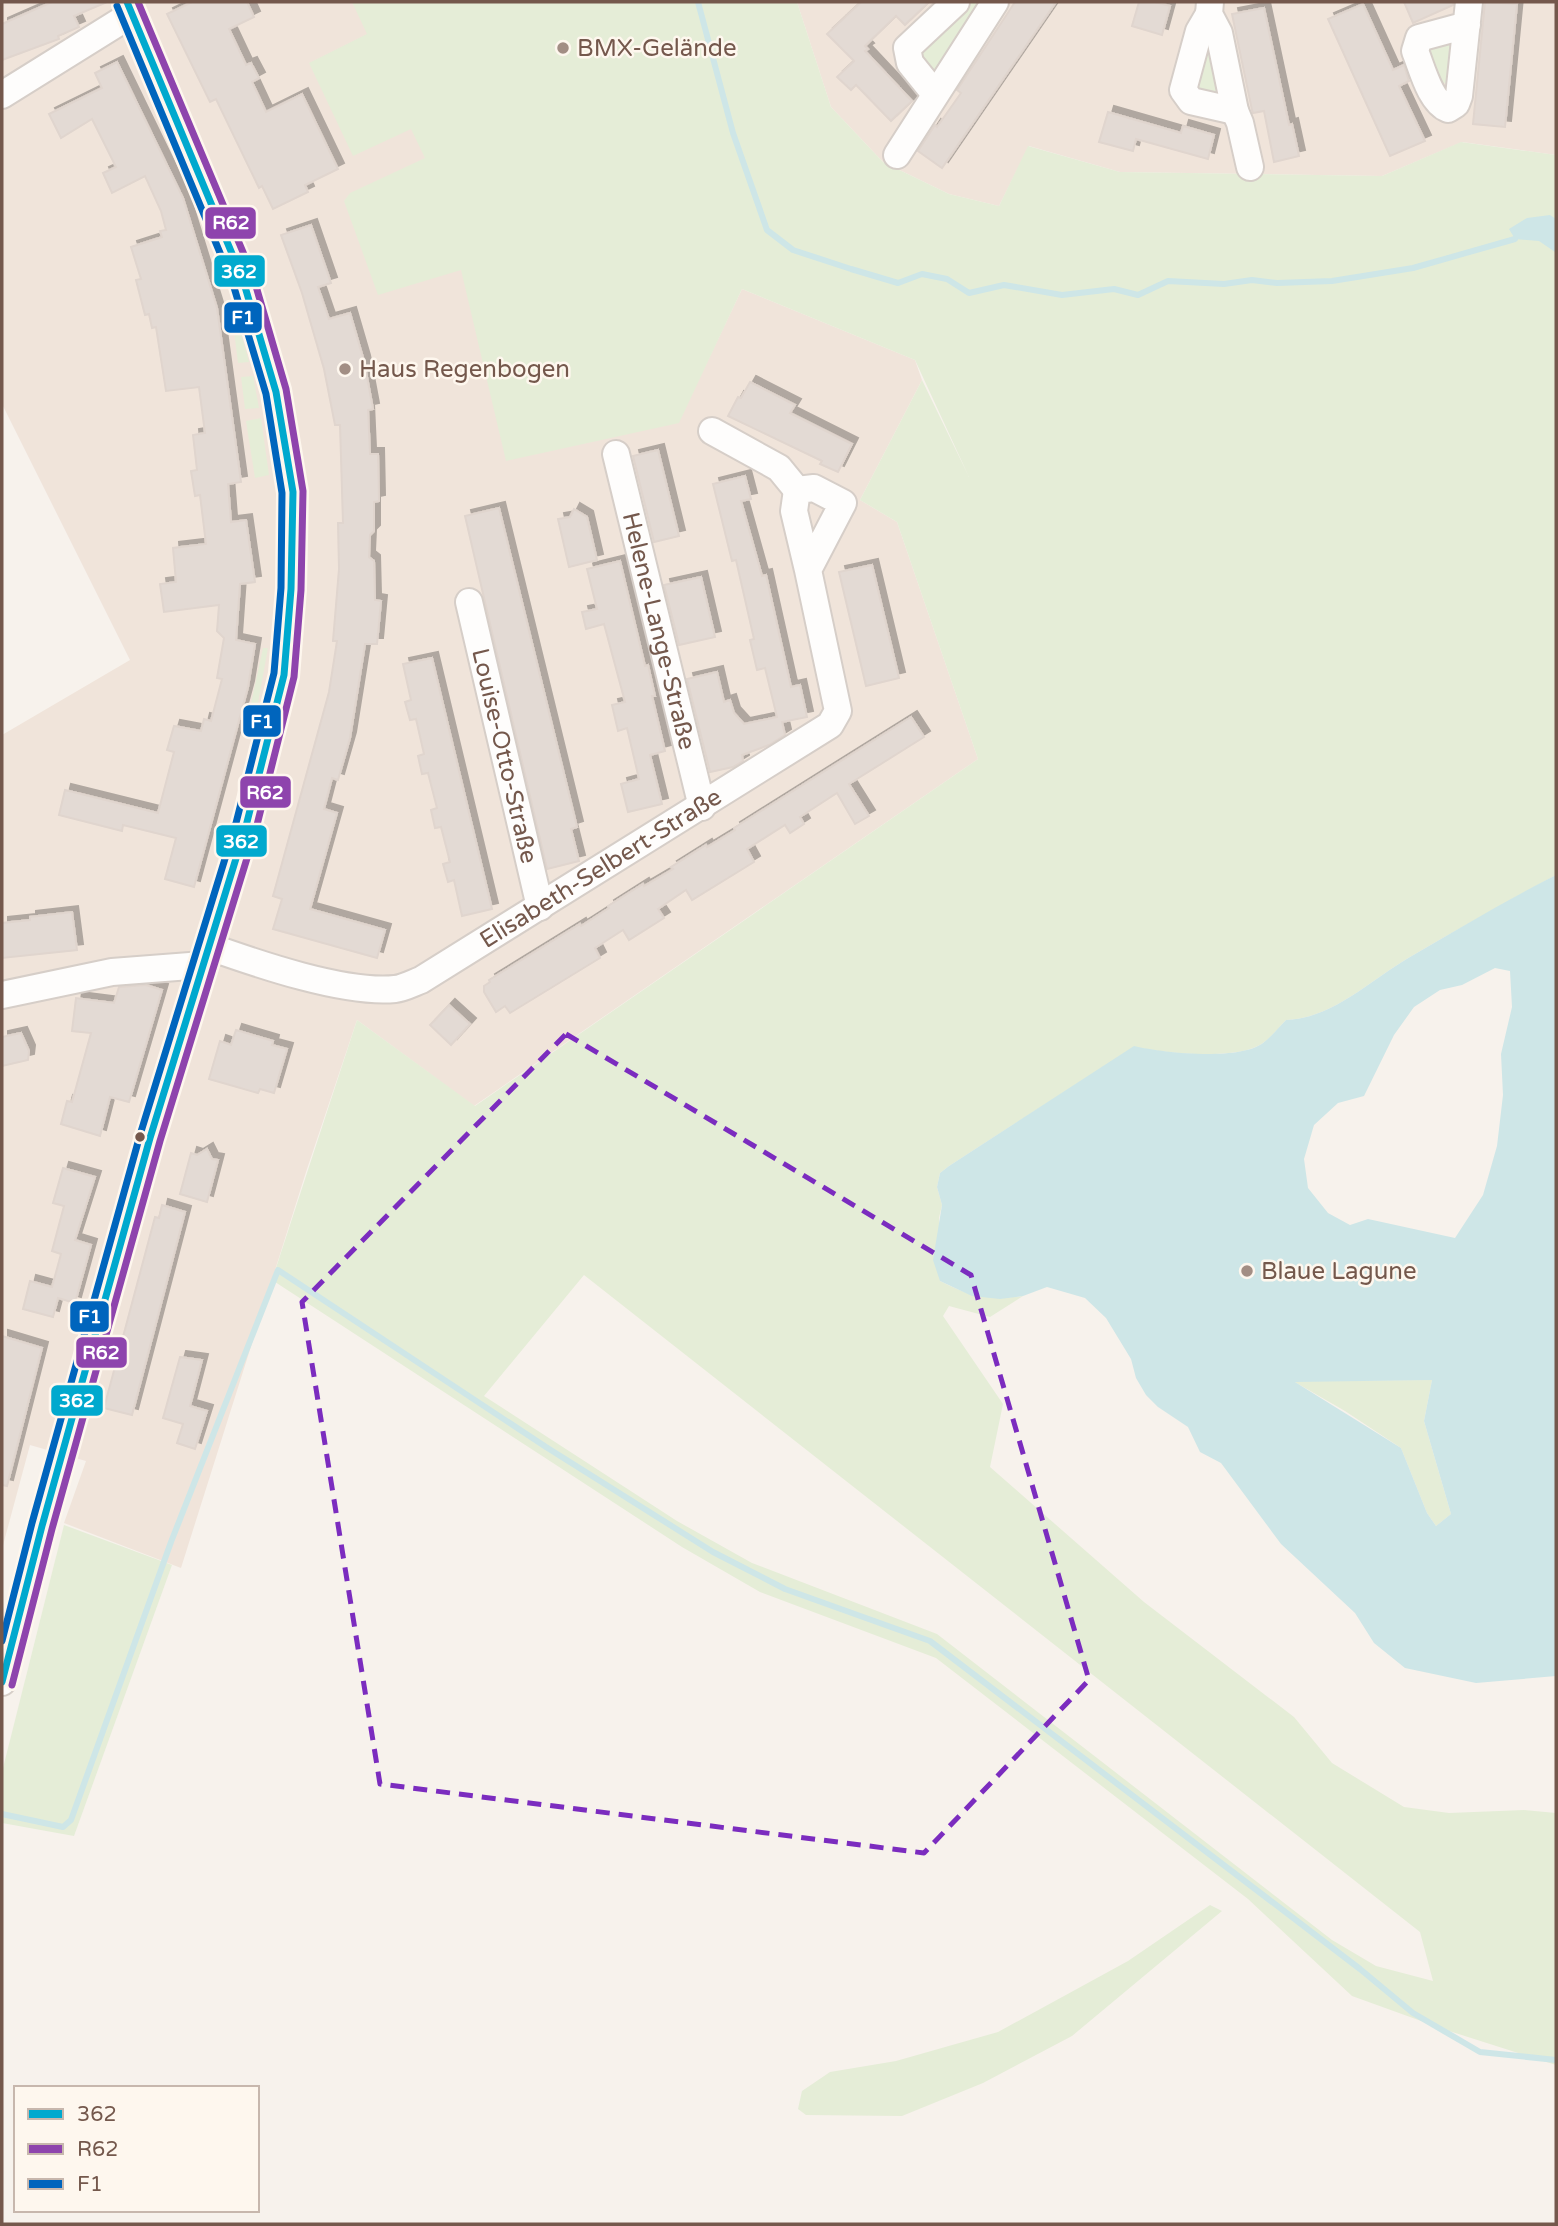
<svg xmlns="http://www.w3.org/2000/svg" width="1558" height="2226" viewBox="0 0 1558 2226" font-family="'Varela Round',sans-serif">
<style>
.residential{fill:#f0e4da}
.green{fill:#e5edd7;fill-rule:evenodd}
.water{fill:#cee6e7;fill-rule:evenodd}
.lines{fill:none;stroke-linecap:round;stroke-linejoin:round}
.stream{stroke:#cee6e7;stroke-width:6}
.building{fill:#e3dad4;stroke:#e0d5ce;stroke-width:2;filter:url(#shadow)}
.minor-casing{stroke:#d6cec8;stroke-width:30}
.minor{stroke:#fefdfc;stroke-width:26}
.bus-1-casing{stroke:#fef7ee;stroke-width:12}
.bus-2-casing{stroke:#fef7ee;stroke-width:12}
.bus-3-casing{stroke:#fef7ee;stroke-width:12}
.bus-1{stroke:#00a9ce;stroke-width:7}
.bus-2{stroke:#8e44ad;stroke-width:7}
.bus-3{stroke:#0065bd;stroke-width:7}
.marked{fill:none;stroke:#7b2cbf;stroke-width:5;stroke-dasharray:14 9;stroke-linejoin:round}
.poi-dot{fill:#a28e84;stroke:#fef7ee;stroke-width:2.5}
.bus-dot{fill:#74584c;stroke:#fef7ee;stroke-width:2.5}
.labels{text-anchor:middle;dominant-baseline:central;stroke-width:5;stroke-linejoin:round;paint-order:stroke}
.poi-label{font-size:24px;fill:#74584c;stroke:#fef7ee;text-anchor:start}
.street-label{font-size:24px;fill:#74584c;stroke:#fef7ee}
.line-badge{stroke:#fef7ee;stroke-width:2.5}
.badge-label{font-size:19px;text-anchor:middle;font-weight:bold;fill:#fff}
</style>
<defs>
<filter id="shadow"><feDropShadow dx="6" dy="-6" stdDeviation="0" flood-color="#0004"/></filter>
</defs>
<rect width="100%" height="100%" fill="#f7f2ec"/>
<!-- residential -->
<g class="residential">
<path d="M2,2h384l25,57 267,364 64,-134 173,71 7,20 -62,120 37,22 81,237 -504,347 -117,-86 -51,152 -125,396 -117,-45 22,-62 -56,-16 -28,104v-814l128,-75 -128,-256z"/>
<path d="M797,2h759v153l-94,-13 -80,34 -262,-4 -91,-26 -30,60 -50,-12 -66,-32 -52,-55z"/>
</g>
<!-- green -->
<g class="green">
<path d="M352,2h445l34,105 52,55 66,32 50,12 29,-60 92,26 262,4 79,-34 95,13v720c-49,27 -98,54 -146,82 -40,23 -76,61 -124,63 -7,7 -15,18 -23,23 -25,18 -100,10 -129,4l-185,119 -9,7 -3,14 5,18 -3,13 1,63c30,16 50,19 83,15l-33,21 -41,-11 -6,10 60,88 -13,63 154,135 150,115 38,46 72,44 45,6 75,-3 32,3v252l-110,-35 -94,-34 -104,-97 -312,-241 -176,-66 -78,-45 -410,-267 85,-260 118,86 503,-347 -81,-237 -37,-22 62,-120 47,97 -54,-117 -173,-71 -63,134 -173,38 -45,-191 -83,25 -34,-94 6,-8 75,-35 -14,-29 -58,27 -44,-93 58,-29zM584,1275l836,657 13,49 -57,-15 -44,-26 -395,-306 -185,-71 -75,-42 -193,-125z"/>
<path d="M965,2h20l-40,59 -12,10h-8l-6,-5 1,-20z"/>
<path d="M1207,39l12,45 -2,11 -24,-6z"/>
<path d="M1444,39l9,7 -3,34 -4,4 -9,-5 -11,-32z"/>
<path d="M232,315h4l13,47 -11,1z"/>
<path d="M253,376l6,32 -14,1 -4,-32z"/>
<path d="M261,418l8,57 -14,3 -9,-57z"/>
<path d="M263,648h5l-13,71 -7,-2z"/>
<path d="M1432,1380l-8,41 27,93 -15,12 -9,-13 -26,-65 -56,-37 -52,-30z"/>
<path d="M64,1525l108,40 -98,271 -72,-13v-51z"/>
<path d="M1210,1905l12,6 -150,125 -89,47 -81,33 -96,-1 -8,-6 4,-18 28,-19 66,-11 102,-29 130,-71z"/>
</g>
<!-- water -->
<g class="water">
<path d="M1550,215l6,4v46l-1,-13 -16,-11 -24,-2 -6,-10 18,-11z"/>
<path d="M1556,875v801l-80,7 -71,-15 -31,-25 -19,-30 -74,-69 -60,-81 -21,-11 -12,-25 -30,-20 -12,-12 -10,-17 -5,-19 -25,-41 -21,-20 -38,-11 -24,9 -23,3 -28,-3 -32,-15 -7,-21 9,-55 -5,-18 3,-14 9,-7 185,-120c29,7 105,15 129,-3 8,-6 16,-16 23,-23 48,-2 84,-40 124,-63 48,-28 97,-57 146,-82zM1495,968l15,3 2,36 -11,47 2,41 -6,51 -14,49 -28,43 -87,-19 -18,6 -22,-12 -20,-25 -4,-29 10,-34 24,-22 26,-7 30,-61 20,-28 26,-17 22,-5zM1432,1380l-8,41 27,93 -15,12 -9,-13 -26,-65 -106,-66z"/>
</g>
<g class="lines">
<!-- stream -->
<g class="stream">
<path d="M698,2l35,131 34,97 26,20 58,19 47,14 24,-9 25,5 22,14 35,-8 58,10 52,-6 24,6 30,-14 56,3 28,-4 25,3 55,-2 81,-13 102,-29"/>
<path d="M2,1814l61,13 8,-7 100,-278 107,-272 268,177 167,105 72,37 145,52 430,328 53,44 67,39 76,8"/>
</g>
</g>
<!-- building -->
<g class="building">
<path d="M52,2h55l-33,14 5,11 -21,9 1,3 -57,21v-36z"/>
<path d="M192,2h55l7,15 -25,12 17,36 5,-2 8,15 -7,4 14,30 36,-18 36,75 -33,16 3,7 -35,17 -11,-23 -3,2 -43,-89 -6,3 -43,-88z"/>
<path d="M861,2h68l-24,23 -9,-9 -31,30 3,3 -3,2 47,50 -21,20 -35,-36 -5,5 -14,-13 17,-16 -27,-27z"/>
<path d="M1015,2h41l-114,166 -24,-17 17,-26 2,2 24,-34 -4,-3z"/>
<path d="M1139,2h16l15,4 -8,29 -30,-9z"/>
<path d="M1404,2h49v3l-40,18z"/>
<path d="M1485,2l32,2 -12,123 -32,-3z"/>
<path d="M1363,4l30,66 11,-5 5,16 -10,5 26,55 -35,15 -62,-137z"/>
<path d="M1264,8l25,117 3,-1 7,32 -25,6 -10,-51 -11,2 -1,-3 -20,-96z"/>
<path d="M117,62l66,136 34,110 24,174 -13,2 3,38 15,-2 9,62 -15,2 -4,56 19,4 -7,43 -54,200 -29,-8 11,-41 -53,-13 -1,6 -63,-16 6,-25 93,23 16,-61 -7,-2 7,-24 27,5 3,-12 7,2 11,-42 -5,-1 7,-40 -7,-7 2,-26 -55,7 -4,-28 16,-2 -3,-34 33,-4 -6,-49 -5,1 -4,-25 6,-1 -4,-35 12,-2 -6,-46 -33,4 -10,-64 -4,1 -3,-14 -4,1 -9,-35 5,-1 -10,-32 31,-10 -2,-6 6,-1 -5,-19 -16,-35 -33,17 -9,-20 13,-6 -24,-48 -31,19 -12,-24 53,-26 -7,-15z"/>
<path d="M1108,112l73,21 2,-7 31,9 -6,24 -72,-20 -3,12 -34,-9z"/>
<path d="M311,225l20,58 -13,4 11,32 21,-6 14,48 9,48 -5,1 2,44h8l1,47 -5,1v29l-4,4 -1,22 5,4 1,39 6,1 -4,43h-12l-15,94 -12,42 -6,-2 -8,31 13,4 -27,96 75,21 -8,28 -104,-29 9,-30 -9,-3 56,-204 8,-51h-4l6,-72 -1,-46h5l-3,-98h-5l-11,-56 -22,-76 -21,-58z"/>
<path d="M750,382l45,23 -5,8 62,31 -14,28 -18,-8 2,-3 -94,-45 10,-19 3,1z"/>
<path d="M658,450l21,86 -25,6 -21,-86z"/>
<path d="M745,476l6,23 -10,2 21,75 4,-1 25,112 9,-2 7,32 -25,5 3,13 -16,10 -27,10 1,6 -10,6 -23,5 -23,-93 30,-7 7,30 6,-2 4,13 10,11 33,-7 -12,-49 -8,2 -7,-30 4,-1 -18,-79 -4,1 -19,-77z"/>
<path d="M499,508l78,319 -6,2 8,32 -32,8 -82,-353z"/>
<path d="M574,509l13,8 10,43 -28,7 -11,-48 12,-2z"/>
<path d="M620,561l25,105 3,-1 7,31h-3l13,55 -15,4 12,49 -34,8 -7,-28 18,-5 -12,-51 -9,3 -6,-26 13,-3 -21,-78 -18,5 -4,-17 15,-3 -10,-40z"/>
<path d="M872,565l27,113 -33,8 -27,-114z"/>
<path d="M701,577l14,60 -36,8 -15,-60z"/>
<path d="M432,658l60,251 -30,7 -8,-36 -6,2 -5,-18 7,-2 -9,-35 -6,1 -4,-18 6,-2 -9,-35 -6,1 -4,-18 6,-2 -8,-35 -6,1 -5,-18 6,-2 -8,-36z"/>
<path d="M911,717l13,20 -75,47 20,32 -14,8 -18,-31 -37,24 4,7 -14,9 -5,-8 -38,24 7,13 -62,38 -6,-10 -28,19 6,9 -35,22 -6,-10 -28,18 5,10 -90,55 -5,-7 -9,6 -12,-20v-6l6,-4 -1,-2 91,-56 1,2 28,-18 -1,-2 35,-22 1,2 29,-17 -2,-2 35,-22 1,2 28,-17 -1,-2z"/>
<path d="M72,912l5,38 -75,8v-35l28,-3v-3z"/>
<path d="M146,985l16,5 -33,112 -19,-5 -10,39 -39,-12 6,-23 5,1 19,-69 -19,-2 4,-33 38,5 5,-16z"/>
<path d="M449,1005l21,19 -19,21 -21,-20z"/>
<path d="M236,1030l37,11 -1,4 15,4 -13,44 -14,-4 -2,4 -49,-14 11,-38 11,4z"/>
<path d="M21,1033l8,18 -1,9 -26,6v-29z"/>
<path d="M207,1149l5,10 6,1 -11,42 -27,-8 11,-41 6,2z"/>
<path d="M63,1168l32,9 -20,63 16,5 -16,58 -17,-5 -5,19 -30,-8 7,-28 22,6 9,-33 -9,-3 12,-45 -11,-3z"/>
<path d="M162,1205l23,7 -53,203 -28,-7 51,-191 4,1z"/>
<path d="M2,1336l40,12 -35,138 -5,-1z"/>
<path d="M180,1357l22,3 -12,46 17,5 -12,38 -18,-6 6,-19 -20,-6z"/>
</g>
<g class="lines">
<defs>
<g id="minor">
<path d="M1210,2l-1,12 10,19 16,78 5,12 10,44"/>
<path d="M1209,14l-10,17 -16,59 8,11 44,10"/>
<path d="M1467,25l-48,13 -4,13c7,17 15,51 33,58l8,-5 3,-8 10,-94"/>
<path d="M935,94l-25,-31 -3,-15 49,-46"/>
<path d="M2,95l130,-81"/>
<path d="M897,155l98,-153"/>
<path d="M712,431l67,37 18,22"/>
<path id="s1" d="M616,454l86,353"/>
<path id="s2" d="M469,602l71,305"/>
<path id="s3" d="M210,947c48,17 135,47 185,42 9,-1 18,-6 26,-9l409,-255 8,-14 -30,-141 35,-67 -29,-15 -17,2 -3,21 14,59"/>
<path d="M2,995l110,-23 91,-7"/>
<path d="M2,1682l40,-156 108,-388 96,-312 38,-151 7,-86 2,-97 -17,-100 -33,-112 -116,-278"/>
</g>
</defs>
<!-- minor casing -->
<use href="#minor" class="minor-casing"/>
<!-- minor -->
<use href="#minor" class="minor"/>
<defs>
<path id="bus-1" d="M2,1682l40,-156 108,-388 96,-312 38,-151 7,-86 2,-97 -17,-100 -33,-112 -116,-278"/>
<path id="bus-2" d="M12,1685l40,-156 108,-388 96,-312 38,-152 7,-87 2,-99 -17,-102 -33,-113 -115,-274"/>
<path id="bus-3" d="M2,1641l30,-118 108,-388 96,-312 38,-150 7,-85 1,-95 -16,-99 -33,-110 -116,-278"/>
</defs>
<!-- bus-1 casing -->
<use href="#bus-1" class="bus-1-casing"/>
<!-- bus-2 casing -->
<use href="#bus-2" class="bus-2-casing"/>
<!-- bus-3 casing -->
<use href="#bus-3" class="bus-3-casing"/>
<!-- bus-1 -->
<use href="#bus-1" class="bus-1"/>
<!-- bus-2 -->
<use href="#bus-2" class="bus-2"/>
<!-- bus-3 -->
<use href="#bus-3" class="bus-3"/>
</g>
<!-- marked area -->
<path class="marked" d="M566,1034l405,241 118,405 -165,173 -544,-69 -78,-482z"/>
<!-- markers -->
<g class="poi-dot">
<circle cx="563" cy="48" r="7"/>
<circle cx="345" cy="369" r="7"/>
<circle cx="1247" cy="1271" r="7"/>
</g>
<circle class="bus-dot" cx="140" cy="1137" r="6"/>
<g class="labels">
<!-- poi labels -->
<g class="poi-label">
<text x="577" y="48">BMX-Gelände</text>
<text x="359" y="369">Haus Regenbogen</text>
<text x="1261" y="1271">Blaue Lagune</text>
</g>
<!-- street labels -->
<g class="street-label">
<text stroke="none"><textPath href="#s1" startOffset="182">Helene-Lange-Straße</textPath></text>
<text stroke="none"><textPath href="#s2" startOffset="158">Louise-Otto-Straße</textPath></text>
<text stroke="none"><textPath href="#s3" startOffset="430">Elisabeth-Selbert-Straße</textPath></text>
</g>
</g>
<g class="line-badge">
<rect x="204" y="206" width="53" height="34" rx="7" fill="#8e44ad"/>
<rect x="213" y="254" width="53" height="34" rx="7" fill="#00a9ce"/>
<rect x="223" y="301" width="40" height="33" rx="7" fill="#0065bd"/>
<rect x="242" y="704" width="40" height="34" rx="7" fill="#0065bd"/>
<rect x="239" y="775" width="53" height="34" rx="7" fill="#8e44ad"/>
<rect x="215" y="824" width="53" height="34" rx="7" fill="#00a9ce"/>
<rect x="69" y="1300" width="41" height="33" rx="7" fill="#0065bd"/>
<rect x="75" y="1336" width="53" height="33" rx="7" fill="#8e44ad"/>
<rect x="50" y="1384" width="54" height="33" rx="7" fill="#00a9ce"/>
</g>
<g class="badge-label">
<text x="231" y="229">R62</text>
<text x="239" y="278">362</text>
<text x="243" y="324">F1</text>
<text x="262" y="728">F1</text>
<text x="265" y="799">R62</text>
<text x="241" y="848">362</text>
<text x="90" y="1323">F1</text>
<text x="101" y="1359">R62</text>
<text x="77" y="1407">362</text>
</g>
<!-- border -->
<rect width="1558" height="2226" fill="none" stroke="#74584c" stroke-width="7"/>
<!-- legend -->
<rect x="14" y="2086" width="245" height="126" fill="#fef7ee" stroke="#c7b7ad" stroke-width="2"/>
<rect x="28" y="2109" width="35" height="10" fill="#00a9ce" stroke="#c7b7ad" stroke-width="2"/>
<text x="77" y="2121" font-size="21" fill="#74584c">362</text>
<rect x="28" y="2144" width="35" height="10" fill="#8e44ad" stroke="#c7b7ad" stroke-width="2"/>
<text x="77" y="2156" font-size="21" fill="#74584c">R62</text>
<rect x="28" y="2179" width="35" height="10" fill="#0065bd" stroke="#c7b7ad" stroke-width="2"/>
<text x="77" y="2191" font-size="21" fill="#74584c">F1</text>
</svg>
